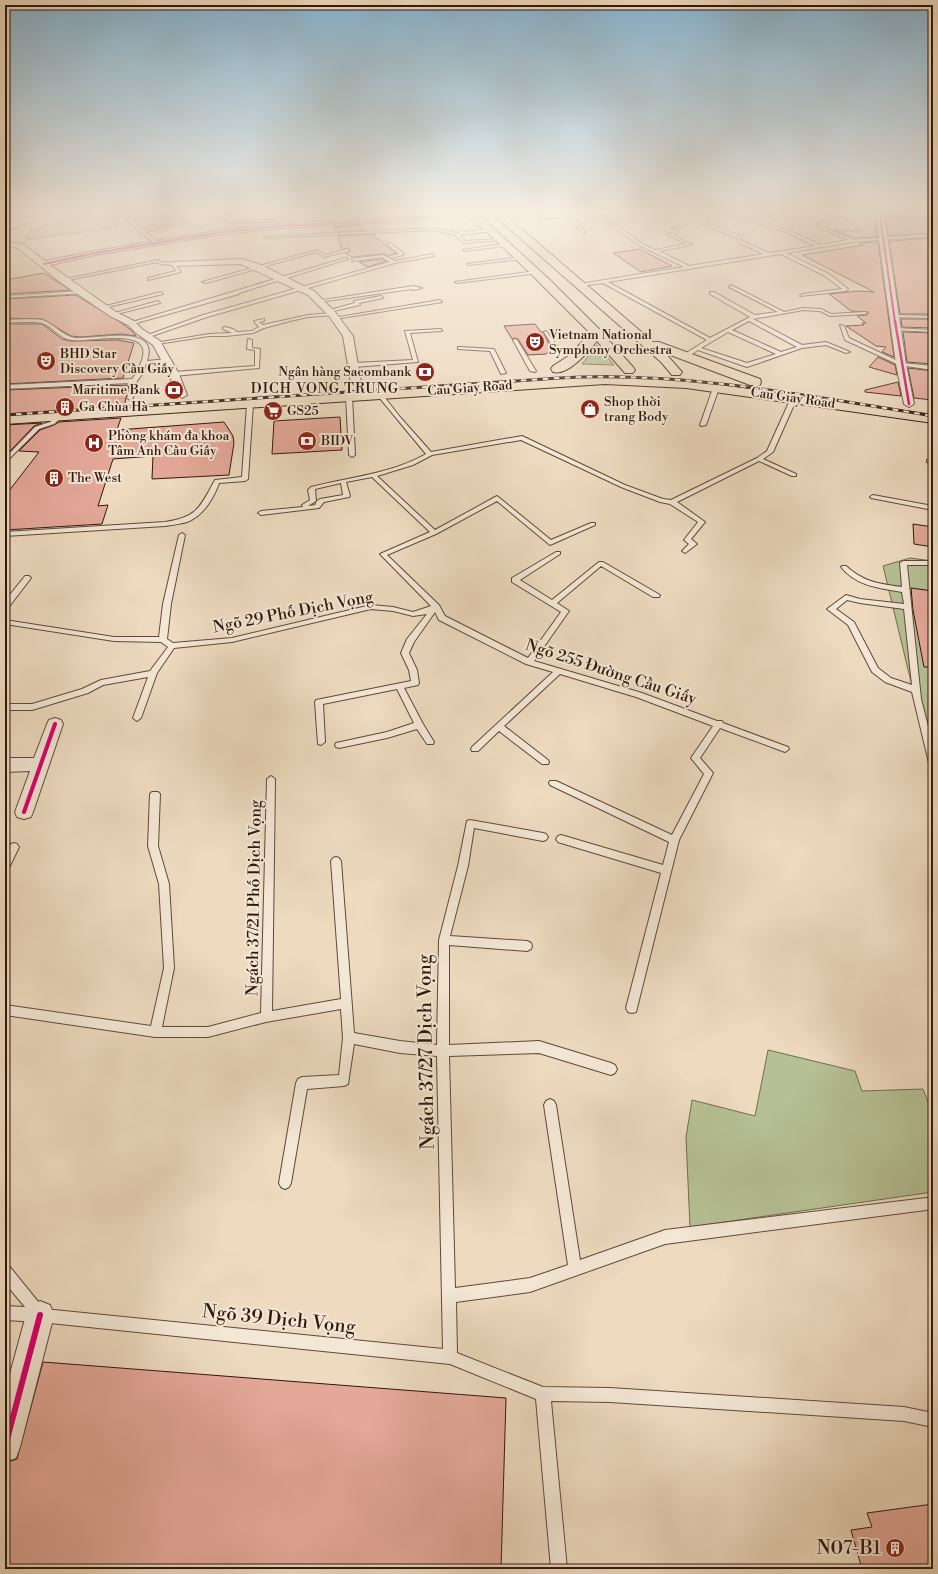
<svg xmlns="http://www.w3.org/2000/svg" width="938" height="1574" viewBox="0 0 938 1574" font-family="'Libre Bodoni',serif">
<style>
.green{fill:#b5c094;stroke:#746c50}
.building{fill:#e4a899;stroke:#32170d}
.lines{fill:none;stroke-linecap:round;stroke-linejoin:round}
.service-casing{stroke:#61483a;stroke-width:2}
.minor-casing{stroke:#61483a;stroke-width:2}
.secondary-casing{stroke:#32170d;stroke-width:2}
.primary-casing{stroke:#32170d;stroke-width:2}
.service{fill:#f3e7d5;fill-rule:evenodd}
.minor{fill:#f3e7d5;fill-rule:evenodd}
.secondary{fill:#f3e7d5;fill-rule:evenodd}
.primary{fill:#eddabf;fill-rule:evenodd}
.rail-casing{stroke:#32170d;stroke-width:3}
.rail{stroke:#f3e7d5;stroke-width:2;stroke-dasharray:5.5;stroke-linecap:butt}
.cycleway-far3-casing{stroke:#f3e7d5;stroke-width:3}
.cycleway-far2-casing{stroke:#f3e7d5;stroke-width:4}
.cycleway-far1-casing{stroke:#f3e7d5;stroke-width:6}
.cycleway-casing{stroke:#f3e7d5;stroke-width:9}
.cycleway-far3{stroke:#d6006c;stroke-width:2}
.cycleway-far2{stroke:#d6006c;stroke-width:2.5}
.cycleway-far1{stroke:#d6006c;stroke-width:4}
.cycleway{stroke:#d6006c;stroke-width:6}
.labels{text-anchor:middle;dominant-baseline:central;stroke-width:4;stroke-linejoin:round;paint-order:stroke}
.far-poi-label{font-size:13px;fill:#32170d;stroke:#f3e7d5;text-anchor:start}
.far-street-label{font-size:13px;fill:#32170d;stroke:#f3e7d5}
.far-neighbourhood-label{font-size:14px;letter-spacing:1px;fill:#32170d;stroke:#f3e7d5}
.street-label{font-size:16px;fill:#32170d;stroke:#f3e7d5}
.near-street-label{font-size:19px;fill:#32170d;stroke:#f3e7d5}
.near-poi-label{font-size:19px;fill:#32170d;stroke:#f3e7d5;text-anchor:end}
</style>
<rect width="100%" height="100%" fill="#eddabf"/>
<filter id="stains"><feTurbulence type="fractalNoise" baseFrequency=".005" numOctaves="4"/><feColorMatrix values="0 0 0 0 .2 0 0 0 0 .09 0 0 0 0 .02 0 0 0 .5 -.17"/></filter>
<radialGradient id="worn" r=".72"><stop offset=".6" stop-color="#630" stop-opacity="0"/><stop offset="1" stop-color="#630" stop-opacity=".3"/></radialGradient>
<!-- green -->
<g class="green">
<path d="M110,211l11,6 -8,1 2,3h-3l7,6 -93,13 3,-9c27,-10 53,-16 81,-20z"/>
<path d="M597,345l17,20 -32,-1z"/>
<path d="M910,558l23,3v163l-12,-1 -38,-157z"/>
<path d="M768,1050l87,21 7,20 61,-2 10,26v77l-243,35 -4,-90 6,-37 63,16z"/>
</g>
<!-- building -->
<g class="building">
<path d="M830,209h44l3,28 -24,1 -19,-8 27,1z"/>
<path d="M885,209l48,4v20l-45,3z"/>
<path d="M359,225l6,5 -29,2 -1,-5z"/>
<path d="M372,234l24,19 -8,3 -5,-2 -31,3 -7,-4 4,-1 1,-2 -1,-2 -7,1 -4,-13z"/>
<path d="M933,238v76h-33l-11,-73z"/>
<path d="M878,242l16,115 -12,-5 4,-5 -10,-1 -30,-20 18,-1 -2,-2h4l-9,-7 9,-1 2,-1v-2l-17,-1 -22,-17 29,-3 16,1 -72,-37 61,-10 -4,-2z"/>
<path d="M640,249l32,17 -31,6 -28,-19z"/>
<path d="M382,259l4,2 -18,6 -9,-5z"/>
<path d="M44,273l26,17 -65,4v-14z"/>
<path d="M76,295l44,27 12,9 4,5 -15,-2 -41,3 -9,-1 -29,-17 -37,-1v-19z"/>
<path d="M901,319h32v9l-31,-1z"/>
<path d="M5,324h37l20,15 9,2 46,-1 17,3 -11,35 -118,6z"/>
<path d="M535,324l6,8h2l9,17 -6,5 -18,1 -10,-16 -4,-1 -2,1 -8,-13z"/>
<path d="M903,332l30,1v24h-2l2,7 -26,-2z"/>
<path d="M878,357l17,8 2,10 -28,-8z"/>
<path d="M908,368l25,3v29l-19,-2z"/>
<path d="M898,382l3,14 -36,-4v-2z"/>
<path d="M129,385l-5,22 -119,7v-24z"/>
<path d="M340,417l2,33 -70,4 2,-33z"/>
<path d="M121,418l-4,12 107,-8 9,14 1,7 -5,32 -77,4 1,-23 -40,3 -15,47 10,-1 -6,19 -97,6v-34l34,-44 -20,-1 21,-21 14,-5 5,-3z"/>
<path d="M42,423l-8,3 -24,25h-5v-26z"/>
<path d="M913,524l20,3v20l-19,-3z"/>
<path d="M911,588l22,3v76h-9l-11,-57z"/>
<path d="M43,1362l463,36 -5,171h-472l-24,-2v-104l12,-4z"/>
<path d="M933,1504v65h-71l-11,-39 21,-3 -5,-14z"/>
</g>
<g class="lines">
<defs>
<g id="service">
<path d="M117,209l27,21 40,-8 -22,-13h5l22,13 -43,10 11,10 -1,2 -15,-11 -17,-16 -12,-8z"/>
<path d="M225,209l59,1 2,1 -57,1z"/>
<path d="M545,209l10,7 12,-1 9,7 24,-4 -12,-9h5l48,34 14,7 31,-6 -19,-10 3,-1 22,12 -33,6 30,15 75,-12 -25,-11 -1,-5 -41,-16 -23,7 -2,-1 25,-8 44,16 1,5 27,12 46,-7 -29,-14 -61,-19 -11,4 -20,-4 -14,5 -2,-1 16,-6 20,4 11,-4 10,3 15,-5v2l-11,4 49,15 32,15 29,-5 -32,-13v-2l5,-1 -19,-8v-2l25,10v2l-5,1 30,13 80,-6v2l-81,6 -66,11 43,21 19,15 -2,2 -46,5 2,-2 40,-5 -17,-13 -44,-22 -173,28 102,56 40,-21 -40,-23v-2h4l41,23 23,-3 -49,-25 2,-2 53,27 19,-4 18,1 10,5 34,-2 2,1 -2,1 -35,2 -10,-5 -17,-1 -50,9 49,26 24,-3 24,10 -4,1 -20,-8 -24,3 -55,19 -49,-17 -11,7h-4v-2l24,-15 -104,-57 -25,3 2,-2 104,-17 -45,-22 -37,-26 -24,5 8,8 -2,1 -19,-16 -26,2 -1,-2 13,-1 -8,-5 -20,2 -2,-1zM749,321l48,26 -16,5 -49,-22zM728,332l48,22 -29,9 -46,-15z"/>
<path d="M283,219l2,1 -1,6 -2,1 -2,-1 1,-5 -51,2 -2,-1z"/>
<path d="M434,228l22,5 34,-4 1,2 -32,4 6,6 35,-2 2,1 -38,3 -9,-8 -21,-5 -168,8 -2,-1z"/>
<path d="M388,243h2l13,10v2l-13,3v-2l9,-2 -11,-9z"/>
<path d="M503,244l1,2 -39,5 -2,-1z"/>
<path d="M348,249l1,2 -25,6 -8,-5 -110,31 -4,-1 115,-32 8,5z"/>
<path d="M433,254l1,2 -39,7 -188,54 -58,20 -4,-1 58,-21 187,-53 -8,-5 -29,4 -1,-2 31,-4 12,6z"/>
<path d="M521,257l1,2 -53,6 -2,-1z"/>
<path d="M345,258l3,1 -109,34v1l-106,30 -4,-1z"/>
<path d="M158,260l3,2 13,1 7,9 -33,8v-2l28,-7 -4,-6 -12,-1 -3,-2 -94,19 -2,-1z"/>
<path d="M536,271l1,2 -80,10 -2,-1z"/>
<path d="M413,286l9,2 -8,2 -2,-1 -93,13 -2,-1z"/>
<path d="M82,291l2,2 -79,5v-2z"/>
<path d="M161,292l2,2 -59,14 -2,-1z"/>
<path d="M381,296l2,2 -24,5 1,2 -31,7 -2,-1 28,-8 -1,-2z"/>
<path d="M440,300l2,2 -107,17 -2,-1z"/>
<path d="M158,301l2,2 -47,12 -2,-1z"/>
<path d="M332,313l2,2 -26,2 -18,4 -26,7 -11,5 -27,3h-17l-52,8 -2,-1 54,-9 23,-1 -9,-4v-1l2,-1 8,2 4,3 15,-1 7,-4 -5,-6 10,-2v2l-5,1 4,3 45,-10z"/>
<path d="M895,315l38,1v2l-40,-1z"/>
<path d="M5,320c9,0 33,-2 40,1 9,4 17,13 26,16 17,6 90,-17 76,24l20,-2 3,2 -3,2 -21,1 -3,9 -6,8 -4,17 -3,2 -3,-2 4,-15 -126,6v-4l127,-6c5,-6 7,-11 10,-19 12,-35 -54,-17 -71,-20 -11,-1 -19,-14 -29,-17 -10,-2 -27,0 -37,-1z"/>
<path d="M840,325l4,1 5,12 53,25 31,3v4l-34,-5 -54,-25z"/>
<path d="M894,328l39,2v2l-37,-2h-2z"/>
<path d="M440,329l2,1v1l-32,2 8,29 -64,5 -3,-2 3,-2 59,-3 -8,-29z"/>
<path d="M546,331l13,17 22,5 -2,1 -24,-4 -11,-18z"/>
<path d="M248,339l4,1v8l8,1 -1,19 -85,8 -3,-2 3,-2 81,-6v-16l-8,-1z"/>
<path d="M515,339l2,1 19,31 -1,1 -5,-1 -17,-31z"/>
<path d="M460,347l34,2 12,24 -5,1 -11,-23 -32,-2v-2z"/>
<path d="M716,386l3,2 -13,37 -5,1 -1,-1 13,-37z"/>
<path d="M378,394h4l18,23 31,35 91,-16 103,49 38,14 8,1 86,-42 10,-7 24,-53 3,-2 3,2 -24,54 -10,7 33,15v2h-4l-33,-15 -82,41 28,20 -14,17 6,5 -12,9 -3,-2 7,-7 -5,-4 14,-18 -28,-18 -10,-2 -39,-15 -100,-47 -89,15 -19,10 -36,11 58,54 62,-34 54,44 40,-17h4v2l-45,20 -53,-44 -61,33 -49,21 52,50 6,11 83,42 33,-46 -49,-30v-4l44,-26h4v2l-40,26 32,20 47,-38h4l57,33 -1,2h-6l-52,-31 -44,37 12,8 -35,50 108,32 75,28h5l1,2 65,24 1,2 -4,3 -65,-24 -20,30 13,15 -34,67 -43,172 -4,1 -4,-1 -2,-4 35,-135 -100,-30 -3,-1 -2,-3 2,-3 3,-1 102,30 6,-23 -119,-57 -1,-2 1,-2h6l116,54 32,-61 -13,-16 22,-32 -77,-29 -76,-23 -56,52 44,34 1,2 -1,2h-6l-43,-33 -21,20h-6l-1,-2 1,-2 81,-75 -27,-8 -87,-44 -4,-8 -21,30 -5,11 8,17 2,13 -1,2 -14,3 19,36 11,18 -1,2h-6l-10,-15 -30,9 -48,10 -3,-1 -1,-2 1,-2 51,-11 27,-9 -17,-34 -74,15 2,38 -4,3 -3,-1 -3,-42 1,-2 95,-19 -2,-11 -8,-17 6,-14 20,-25 -14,2 -20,-5 -22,-2 -139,33 -58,6 -17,25 -16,45 -4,3 -4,-3 15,-41 -45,8 -15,8 -56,17h-27v-6h27l50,-15 19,-9 49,-9 18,-24 -7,-5 -47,-1 -109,-17v-4l109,17h45l4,-33 16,-69 3,-2 3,2 -14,69 -4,35 6,4 59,-5 139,-33 22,2 20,5 18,-6 -51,-52 50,-22 -58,-55 -26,5 4,14 -1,1 -25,5 -5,6 -58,7 -3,-2 3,-2 42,-4 -1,-2 8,-5 -2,-10 3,-3c39,-10 80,-13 115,-33l-48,-58zM341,483l2,12 -23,4 -3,2 -2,4 -7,1 8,-5 -1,-12z"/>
<path d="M349,395l3,2 3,58 -3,2 -3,-2 -3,-58z"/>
<path d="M250,402l3,2 -5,75 -3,2 -26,2c-5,15 -16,33 -32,39 -7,2 -15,3 -22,4l-160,10v-4l160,-10c33,-5 35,-15 50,-42l27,-3 5,-73z"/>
<path d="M57,416l5,1 -8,7 -15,5 -34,34v-5l30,-31 15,-5z"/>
<path d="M927,460l6,1v4l-6,-3z"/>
<path d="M873,495l60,11v4l-62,-12 -1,-1z"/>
<path d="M903,561h30v4h-26l14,134 12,47v20l-4,-3 -17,-71 -27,-10 -13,-10 -24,-47 -21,-16 19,-14 14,4 44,5 -2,-12c-23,-4 -46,-6 -61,-25l1,-1h4c17,16 34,18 56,21l-2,-24zM847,600l13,3 44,6 8,76 -21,-7 -13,-10 -24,-46 -18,-13z"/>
<path d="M25,576h4l2,2 -23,30h-3v-7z"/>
<path d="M271,776l4,3 -3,232 69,-12 -10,-138 2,-3 3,-1 3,1 2,3 13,172 46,8 37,4 2,-105 19,-74 9,-45 3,-1 73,13 3,1 2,3 -2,3 -3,1 -69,-13 -6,38 -18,70 77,5 4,2 1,3 -1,3 -4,2 -78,-6v100l90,-4 72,22 4,2 2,4 -2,4 -4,2 -72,-22 -90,3 6,232 75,-10 38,-13 -24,-160 2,-4 4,-2 4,2 2,4 24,155 85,-30 261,-32 5,1 1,5 -1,5 -5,1 -261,34 -135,48 -74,10 1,51 86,34 67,1 294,19 29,6v14l-29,-6 -294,-19 -59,-1 16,168h-16l-15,-170 -86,-35 -410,-42 -35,-2v-14l20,1 -20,-24v-18l5,2 34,42 399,40 -6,-293 -37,-3 -46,-9 -6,40 -4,2 -37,3 -16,94 -2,4 -4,2 -4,-2 -2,-4 17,-100 2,-4 4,-2 37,-2 4,-37 -2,-29 -75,13 -58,15h-53l-150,-22v-10l146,21 13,-58 -5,-84 -11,-38 2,-52 2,-2h6l2,2 -2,52 11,38 5,84 -12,59h46l53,-14 6,-234z"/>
<path d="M14,843l3,1 2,3 -11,23 -3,1v-15l6,-12z"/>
</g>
<g id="minor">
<path d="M54,209h50l-3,2 -25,3 -19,-2h-3z"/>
<path d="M279,209h7l2,2 -4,2z"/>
<path d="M875,209h8l23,155 8,40 -5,3 -5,-3 -8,-40z"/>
<path d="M468,210l4,2 -1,2 -78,8 -111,6 -59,6 -128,21 -45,10 66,47 18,9 8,8 18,12 19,33 8,21 -5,3 -5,-3 -8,-21 -16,-29 -17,-12 -8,-8 -18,-9 -50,-34 -42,-34 -13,-2v-4l18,2 22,17 50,-10 128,-21 59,-6 111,-6z"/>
<path d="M242,259l19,6 53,26 21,21 18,24 8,47 -1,2h-8l-1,-2 -8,-47 -14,-20 -21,-21 -67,-31 -68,2 -4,-2 4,-2z"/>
<path d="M55,718l6,2 2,4 -30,88 -2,5 -7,2 -7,-2 -2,-5 15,-41 -25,1v-14h29l13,-34 2,-4z"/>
<path d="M40,1301l10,4 4,10 -34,132 -4,11 -11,4v-70l21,-77 4,-10z"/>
</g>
<path id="secondary" d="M49,209h13l-57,23v-6z"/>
<g id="primary">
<path d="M459,209h10l12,8 69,63 49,49 2,1 1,3 31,34 2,3 -2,3h-8l-28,-32c-9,11 -29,35 -44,31l-2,-3 2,-3 17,-11 20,-22 -62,-62 -40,-38z"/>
<path d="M487,209h10l34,28 122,105h6l101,37 1,3 -1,3h-10l-85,-32 17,19 -2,3h-8l-11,-13z"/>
<path d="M605,376l81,4 247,35v8l-247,-35 -81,-4 -600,40v-8z"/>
</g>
</defs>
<!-- service casing -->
<use href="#service" class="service-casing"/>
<!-- minor casing -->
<use href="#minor" class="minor-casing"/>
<!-- secondary casing -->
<use href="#secondary" class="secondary-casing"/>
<!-- primary casing -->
<use href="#primary" class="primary-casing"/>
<!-- service -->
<use href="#service" class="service"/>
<!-- minor -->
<use href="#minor" class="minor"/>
<!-- secondary -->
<use href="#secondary" class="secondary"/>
<!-- primary -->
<use href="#primary" class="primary"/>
<defs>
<path id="rail" d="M5,415l554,-37c126,-7 250,18 374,38"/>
</defs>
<!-- rail casing -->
<use href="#rail" class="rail-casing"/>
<!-- rail -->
<use href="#rail" class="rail"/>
<defs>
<g id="cycleway-far3">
<path d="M879,209l16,113"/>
<path d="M44,264l51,-11 128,-21 59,-6 111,-6 75,-8"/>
</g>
<path id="cycleway-far2" d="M895,321l14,83"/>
<path id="cycleway-far1" d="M24,812l31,-88"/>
<path id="cycleway" d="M5,1447l35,-132"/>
</defs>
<!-- cycleway-far3 casing -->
<use href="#cycleway-far3" class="cycleway-far3-casing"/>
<!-- cycleway-far2 casing -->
<use href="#cycleway-far2" class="cycleway-far2-casing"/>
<!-- cycleway-far1 casing -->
<use href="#cycleway-far1" class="cycleway-far1-casing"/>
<!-- cycleway casing -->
<use href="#cycleway" class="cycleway-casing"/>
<!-- cycleway-far3 -->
<use href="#cycleway-far3" class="cycleway-far3"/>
<!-- cycleway-far2 -->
<use href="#cycleway-far2" class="cycleway-far2"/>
<!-- cycleway-far1 -->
<use href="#cycleway-far1" class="cycleway-far1"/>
<!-- cycleway -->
<use href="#cycleway" class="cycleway"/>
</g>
<!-- sky -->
<linearGradient id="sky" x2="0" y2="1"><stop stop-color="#88b6d3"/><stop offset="0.49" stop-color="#f7eee2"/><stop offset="1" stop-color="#f7eee2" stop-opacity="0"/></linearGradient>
<rect width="938" height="430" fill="url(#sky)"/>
<!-- icons -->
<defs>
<symbol id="theatre-disc" viewBox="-11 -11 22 22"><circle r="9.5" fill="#8f2418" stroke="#f3e7d5"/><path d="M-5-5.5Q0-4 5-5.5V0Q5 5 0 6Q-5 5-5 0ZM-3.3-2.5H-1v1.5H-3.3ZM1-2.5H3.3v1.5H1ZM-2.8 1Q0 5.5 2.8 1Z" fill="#fff"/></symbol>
<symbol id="bank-disc" viewBox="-11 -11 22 22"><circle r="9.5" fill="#8f2418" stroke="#f3e7d5"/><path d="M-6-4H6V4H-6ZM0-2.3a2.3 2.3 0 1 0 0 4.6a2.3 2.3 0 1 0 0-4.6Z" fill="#fff"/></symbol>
<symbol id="building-disc" viewBox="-11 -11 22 22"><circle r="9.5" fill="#8f2418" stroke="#f3e7d5"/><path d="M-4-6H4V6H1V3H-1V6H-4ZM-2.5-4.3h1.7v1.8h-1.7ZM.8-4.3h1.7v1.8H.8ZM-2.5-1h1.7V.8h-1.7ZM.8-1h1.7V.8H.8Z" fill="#fff"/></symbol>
<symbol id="shop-disc" viewBox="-11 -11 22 22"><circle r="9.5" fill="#8f2418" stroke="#f3e7d5"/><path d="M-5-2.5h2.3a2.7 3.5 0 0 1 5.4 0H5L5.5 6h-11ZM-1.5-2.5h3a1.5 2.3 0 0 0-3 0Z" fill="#fff"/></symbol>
<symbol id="supermarket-disc" viewBox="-11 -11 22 22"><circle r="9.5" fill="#8f2418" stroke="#f3e7d5"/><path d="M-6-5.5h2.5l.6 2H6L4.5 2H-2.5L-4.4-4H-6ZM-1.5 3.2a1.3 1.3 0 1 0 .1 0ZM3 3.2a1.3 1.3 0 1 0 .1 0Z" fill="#fff"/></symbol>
<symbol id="hospital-disc" viewBox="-11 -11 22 22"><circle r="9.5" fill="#8f2418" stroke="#f3e7d5"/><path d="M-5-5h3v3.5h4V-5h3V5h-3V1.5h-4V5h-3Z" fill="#fff"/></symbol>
</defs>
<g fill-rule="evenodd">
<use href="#theatre-disc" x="524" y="331" width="22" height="22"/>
<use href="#theatre-disc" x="35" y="350" width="22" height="22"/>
<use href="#bank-disc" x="414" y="361" width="22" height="22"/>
<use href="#bank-disc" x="163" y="379" width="22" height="22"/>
<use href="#building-disc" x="54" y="396" width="22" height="22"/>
<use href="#shop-disc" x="579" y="398" width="22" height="22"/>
<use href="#supermarket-disc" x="262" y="400" width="22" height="22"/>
<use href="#bank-disc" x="296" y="430" width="22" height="22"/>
<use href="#hospital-disc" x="83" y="432" width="22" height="22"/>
<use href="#building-disc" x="43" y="467" width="22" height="22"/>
<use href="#building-disc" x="884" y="1537" width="22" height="22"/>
</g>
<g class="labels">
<!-- far-poi labels -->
<g class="far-poi-label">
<text x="549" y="335">Vietnam National<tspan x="549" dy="15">Symphony Orchestra</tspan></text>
<text x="60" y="354">BHD Star<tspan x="60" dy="15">Discovery Cầu Giấy</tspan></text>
<text x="411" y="372" text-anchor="end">Ngân hàng Sacombank</text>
<text x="160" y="390" text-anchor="end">Maritime Bank</text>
<text x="604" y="402">Shop thời<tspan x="604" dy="15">trang Body</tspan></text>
<text x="79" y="407">Ga Chùa Hà</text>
<text x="287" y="411">GS25</text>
<text x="108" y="436">Phòng khám đa khoa<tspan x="108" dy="15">Tâm Anh Cầu Giấy</tspan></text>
<text x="321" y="441">BIDV</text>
<text x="68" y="478">The West</text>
</g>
<!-- far-street labels -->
<g class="far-street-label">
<text transform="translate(470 388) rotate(-4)">Cau Giay Road</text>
<text transform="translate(793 398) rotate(8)">Cau Giay Road</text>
</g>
<!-- far-neighbourhood labels -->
<g class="far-neighbourhood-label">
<text x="325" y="389">DICH VONG TRUNG</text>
</g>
<!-- street labels -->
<g class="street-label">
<text transform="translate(293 612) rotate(-11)">Ngõ 29 Phố Dịch Vọng</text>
<text transform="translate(611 672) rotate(18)">Ngõ 255 Đường Cầu Giấy</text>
<text transform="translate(254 898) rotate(-89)">Ngách 37/21 Phố Dịch Vọng</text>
</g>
<!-- near-street labels -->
<g class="near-street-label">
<text transform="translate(426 1052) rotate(-91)">Ngách 37/27 Dịch Vọng</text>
<text transform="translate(279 1319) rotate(6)">Ngõ 39 Dịch Vọng</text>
</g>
<!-- near-poi labels -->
<g class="near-poi-label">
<text x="881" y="1548">N07-B1</text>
</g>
</g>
<!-- margin -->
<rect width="938" height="1574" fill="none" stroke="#eddabf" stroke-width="20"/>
<rect x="6" y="6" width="926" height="1562" fill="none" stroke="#32170d" stroke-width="2"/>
<rect x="10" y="10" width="918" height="1554" fill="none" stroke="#32170d"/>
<rect width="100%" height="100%" filter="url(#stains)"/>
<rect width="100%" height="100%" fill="url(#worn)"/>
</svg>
